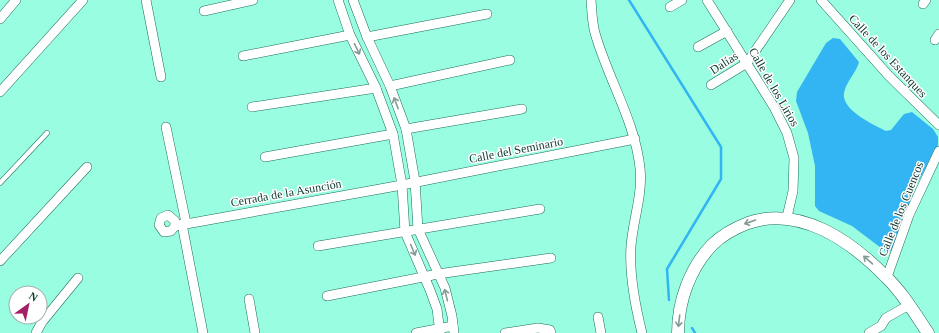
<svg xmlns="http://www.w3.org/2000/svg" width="939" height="333" viewBox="0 0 939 333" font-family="'Times New Roman',serif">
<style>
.water{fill:#32b5f2}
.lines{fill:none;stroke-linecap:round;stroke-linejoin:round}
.stream{stroke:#32b5f2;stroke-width:2.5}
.service-casing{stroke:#1c6e5b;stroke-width:5.5}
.minor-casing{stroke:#1c6e5b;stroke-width:10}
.tertiary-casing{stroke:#1c6e5b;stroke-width:13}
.service{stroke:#fff;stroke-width:4.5}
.minor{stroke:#fff;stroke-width:9}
.tertiary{stroke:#fff;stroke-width:12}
.oneway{stroke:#849b96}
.labels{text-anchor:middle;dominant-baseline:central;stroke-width:3;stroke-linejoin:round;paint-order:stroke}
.street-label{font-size:12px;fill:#0a372d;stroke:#fff}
</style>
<rect width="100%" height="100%" fill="#99fde1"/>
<!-- water -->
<path class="water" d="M833,38l7,1 19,23c-3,11 -13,20 -15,31 -3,17 30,32 42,38l5,-1 13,-16 8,-2 21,17 5,8v8l-22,41 -23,63 -4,3 -4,-1 -33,-25 -33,-15 -4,-5v-40l-7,-33 -12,-32 1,-9 29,-49z"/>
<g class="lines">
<!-- stream -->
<g class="stream">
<path d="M629,0l92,147v32l-54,90 2,31"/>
<path d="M692,328l3,5"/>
</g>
<defs>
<path id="service" d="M0,183l47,-50"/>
<g id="minor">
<path d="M146,0l15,77"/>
<path d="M338,0l12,35 26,53 17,46 9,51 3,47 25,58 7,19 3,24"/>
<path d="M353,0l14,37 23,49 16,43 9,52 3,48 27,59 7,28 2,17"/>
<path d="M591,0c1,11 1,23 4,33 13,46 40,88 45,135 3,26 -7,52 -9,78 -2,29 4,59 11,87"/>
<path d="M707,0l67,107 13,26 7,25 -1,33 -6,26"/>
<path d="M821,0l68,76 50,49"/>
<path d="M923,4l3,-4"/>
<path d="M670,7l12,-7"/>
<path d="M204,11l49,-11"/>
<path d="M0,19l16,-19"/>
<path d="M367,37l120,-23"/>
<path d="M935,40l4,-6"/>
<path d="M698,47l29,-16"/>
<path d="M243,56l107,-21"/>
<path d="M711,85l36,-22 43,-63"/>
<path d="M390,86l120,-26"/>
<path d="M0,92l83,-92"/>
<path d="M252,107l124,-19"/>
<path d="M166,127l20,96"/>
<path d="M406,129l116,-20"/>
<path d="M265,157l128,-23"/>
<path d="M168,215l7,6v5l-4,5 -7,1 -5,-7 2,-7z"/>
<path d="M182,224l21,109"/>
<path d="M175,226l227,-41 233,-46"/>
<path d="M318,246l222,-37"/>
<path d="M0,261l87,-94"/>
<path d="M887,277l22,-62 30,-64"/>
<path d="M327,296l111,-22 113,-16"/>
<path d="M249,299l6,34"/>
<path d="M598,317l3,16"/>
<path d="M36,333l6,-11 36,-44"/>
<path d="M416,333l37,-7"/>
<path d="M505,333l33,-5 12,2 1,3"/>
<path d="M869,333l12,-7 5,-8 23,-13"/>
</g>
<path id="tertiary" d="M678,333c0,-32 12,-65 34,-88 10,-10 23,-17 36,-22 52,-18 103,18 138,54 17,16 29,37 42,56"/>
</defs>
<!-- service casing -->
<use href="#service" class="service-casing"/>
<!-- minor casing -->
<use href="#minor" class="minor-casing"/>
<!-- tertiary casing -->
<use href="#tertiary" class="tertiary-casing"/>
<!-- service -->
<use href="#service" class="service"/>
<!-- minor -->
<use href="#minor" class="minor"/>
<!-- tertiary -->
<use href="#tertiary" class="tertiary"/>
</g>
<!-- one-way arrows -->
<defs><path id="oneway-shaft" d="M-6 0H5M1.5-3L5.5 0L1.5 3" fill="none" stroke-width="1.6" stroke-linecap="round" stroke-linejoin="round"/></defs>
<g class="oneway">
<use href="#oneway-shaft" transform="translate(357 49) rotate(64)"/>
<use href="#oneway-shaft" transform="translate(396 103) rotate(-111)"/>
<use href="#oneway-shaft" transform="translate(750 222) rotate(161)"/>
<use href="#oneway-shaft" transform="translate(413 250) rotate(67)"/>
<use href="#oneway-shaft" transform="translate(868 260) rotate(-139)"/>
<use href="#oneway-shaft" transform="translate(446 295) rotate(-104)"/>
<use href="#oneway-shaft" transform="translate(679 321) rotate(97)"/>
</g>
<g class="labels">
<!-- street labels -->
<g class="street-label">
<text transform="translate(888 56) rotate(47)">Calle de los Estanques</text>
<text transform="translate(724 63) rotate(-33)">Dalías</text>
<text transform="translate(774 87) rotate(60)">Calle de los Lirios</text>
<text transform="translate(516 150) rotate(-11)">Calle del Seminario</text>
<text transform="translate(286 193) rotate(-10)">Cerrada de la Asunción</text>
<text transform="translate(901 209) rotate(-68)">Calle de los Cuencos</text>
</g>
</g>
<!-- north arrow -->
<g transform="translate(28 305) rotate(33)"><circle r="19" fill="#ffffff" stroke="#9dafab"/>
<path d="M0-3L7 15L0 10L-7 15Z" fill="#a61e66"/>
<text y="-6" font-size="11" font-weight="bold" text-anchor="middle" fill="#0a372d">N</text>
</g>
</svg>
